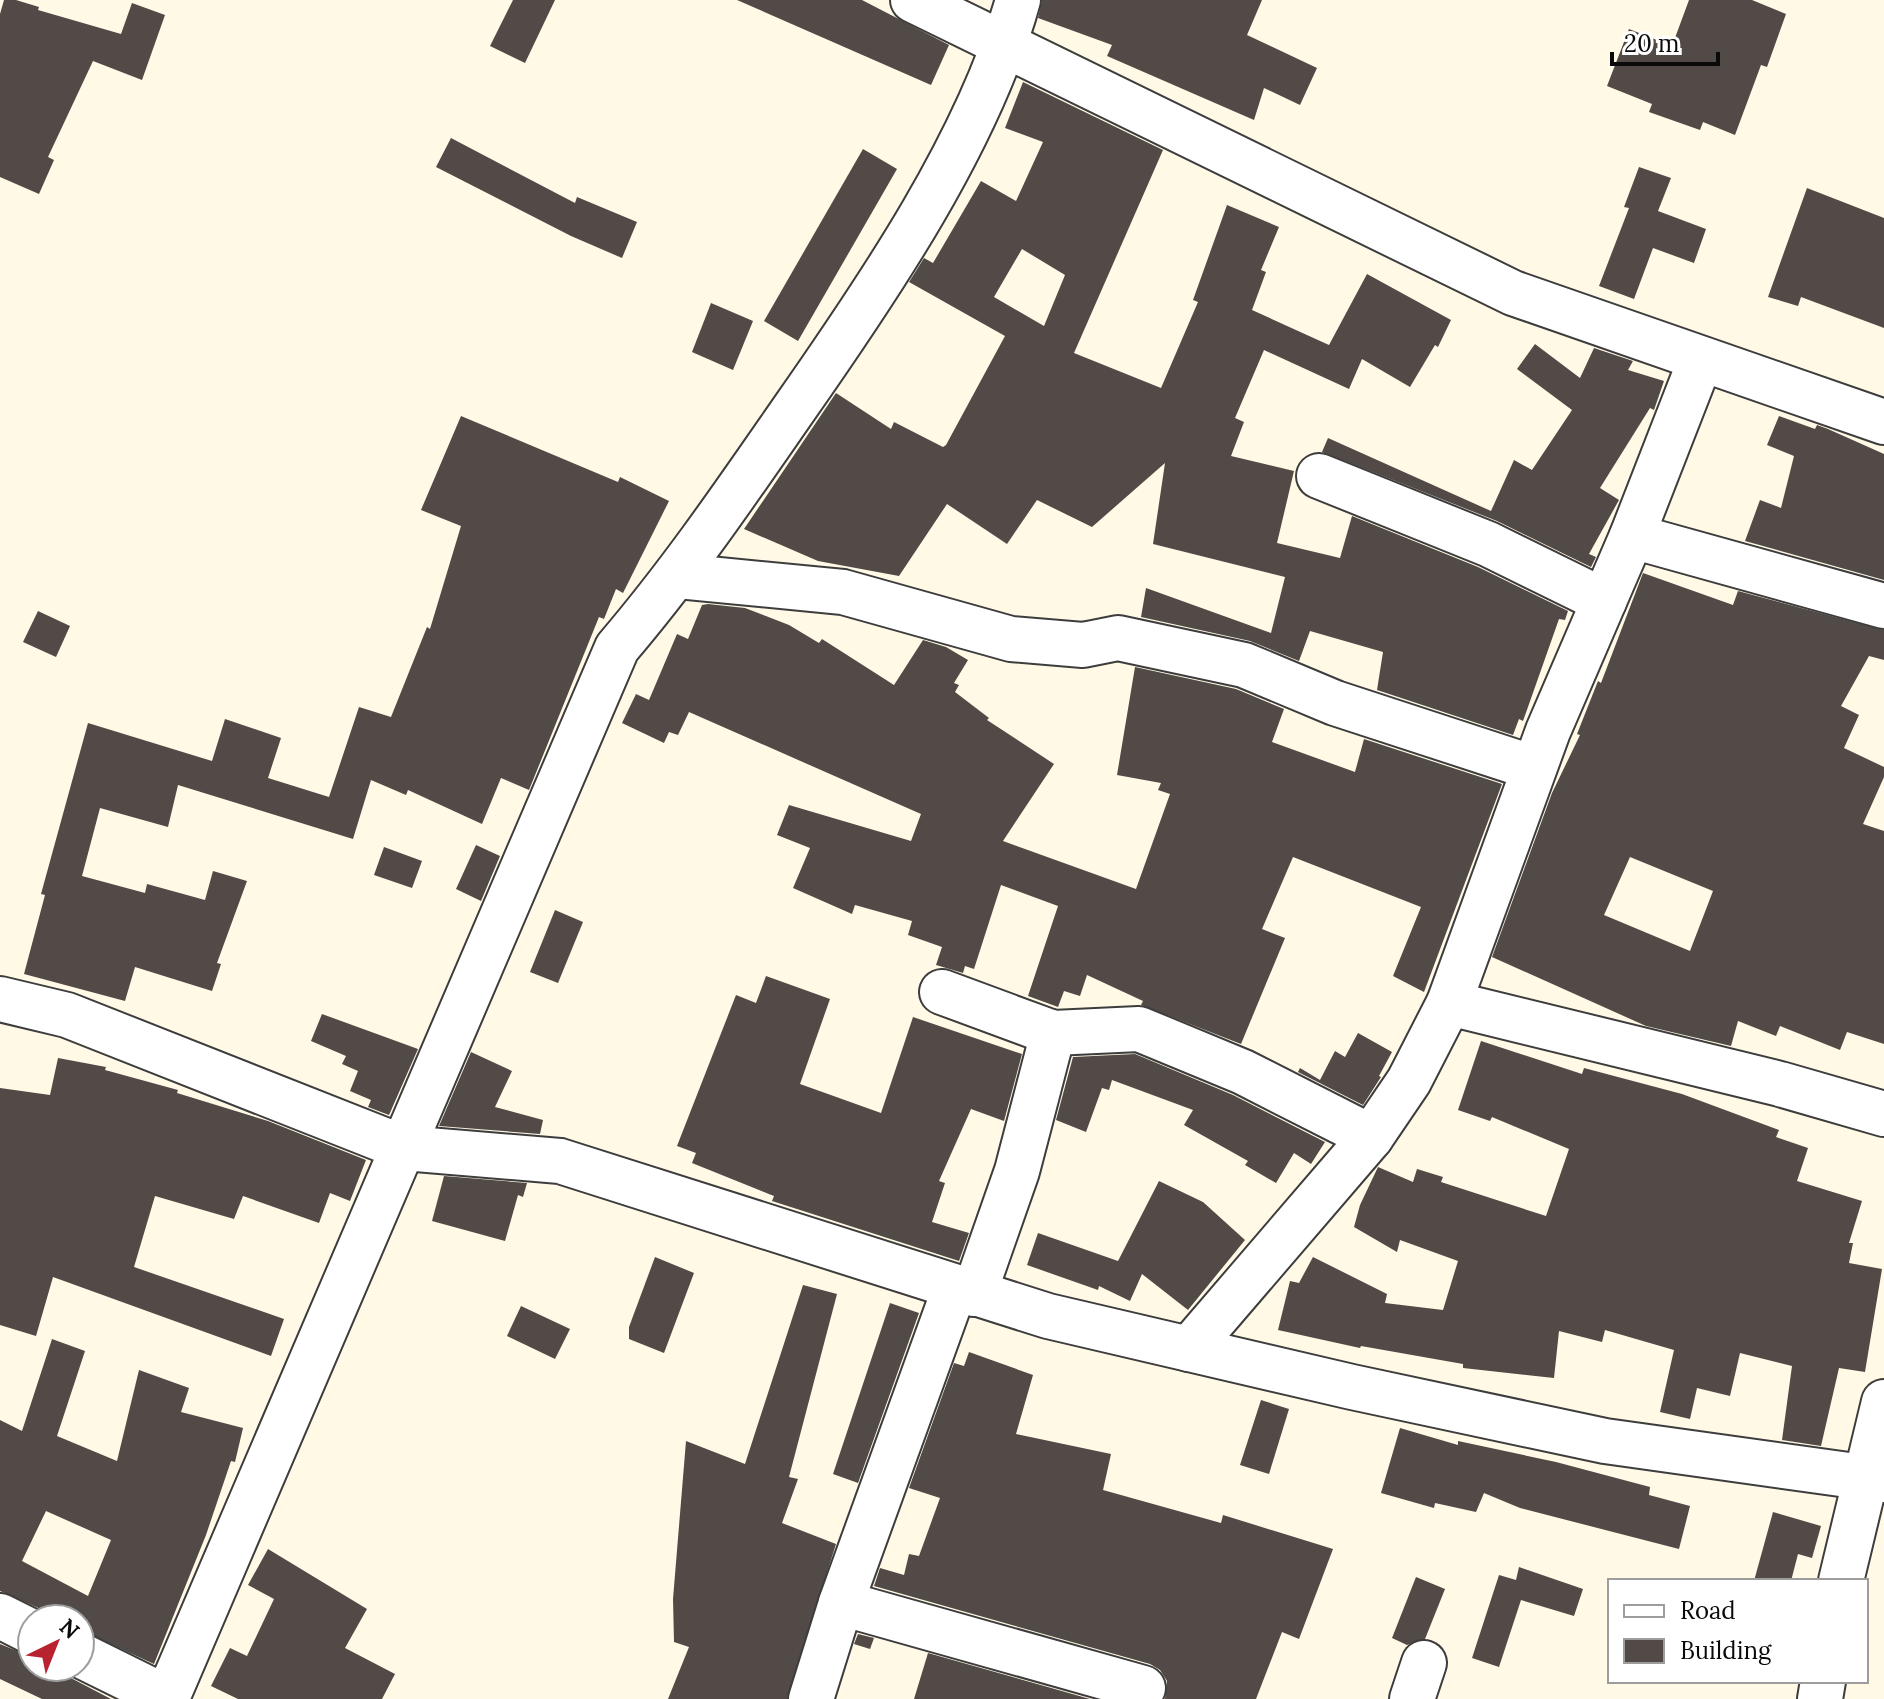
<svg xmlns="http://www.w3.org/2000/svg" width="1884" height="1699" viewBox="0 0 1884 1699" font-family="Lora,serif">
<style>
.building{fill:#524a46;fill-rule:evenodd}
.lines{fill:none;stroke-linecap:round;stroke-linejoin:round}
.minor-casing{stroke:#3d3d3d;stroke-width:48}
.minor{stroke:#fff;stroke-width:44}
</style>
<rect width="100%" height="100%" fill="#fff9e6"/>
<!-- building -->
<g class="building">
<path d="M4,0h12l23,7 -1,3 83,24 11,-31 33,12 -23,65 -49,-19 -45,96 6,3 -15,34 -39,-17v-163z"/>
<path d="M513,0h42l-30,63 -35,-17z"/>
<path d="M737,0h125l87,45 -18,40z"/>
<path d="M1042,0h220l-15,35 70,33 -17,37 -36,-17 -10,32 -147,-64 5,-11 -74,-27z"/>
<path d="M1689,0h63l34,14 -19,53 -6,-2 -26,70 -32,-13 -3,8 -51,-18 3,-8 -45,-18 22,-57 43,17z"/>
<path d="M1023,82l140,68 -89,203 87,35 37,-86 -5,-2 34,-95 52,22 -18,43 5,2 -14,38 77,35 38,-71 84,46 -13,27 -3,-2 -25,42 -48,-28 -13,30 -85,-39 -29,68 9,4 -13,34 63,15 -17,72 63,15 12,-42 126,51 90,44 -3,9 -6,-1 -36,102 -4,-2 -6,16 -136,-45 6,-38 -73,-21 -11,30 -49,-20 -109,-24 5,-29 125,45 14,-56 -132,-33 12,-81 -73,64 -55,-27 -30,44 -60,-40 -48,72 -81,-15 -74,-32 92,-136 55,36 3,-7 49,25 3,-2 59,-109 -96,-54 15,-24 9,5 48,-82 35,20 27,-59 -38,-14zM1022,249l43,26 -21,51 -50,-29z"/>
<path d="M451,138l124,65 2,-6 60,25 -15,36 -51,-22 -135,-69z"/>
<path d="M863,149l34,20 -99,172 -34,-20z"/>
<path d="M1639,167l32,11 -13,33 48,18 -12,34 -41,-15 -19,51 -35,-13 30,-78 -5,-1z"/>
<path d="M1807,188l77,30v110l-83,-31 -3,9 -30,-9z"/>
<path d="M711,303l42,18 -20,49 -41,-18z"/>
<path d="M1535,344l45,34 14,-30 39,13 -5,9 36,11 -10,29 -4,-2 -50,80 19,12 -30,54 7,3 -5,10 -94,-46 -175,-69 6,-14 163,73 23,-51 18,10 40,-60 -55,-41z"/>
<path d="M461,416l157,66 2,-5 49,24 -46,92 -7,-4 -12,30 -5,-2 -70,173 -28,-12 -19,46 -74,-34 -2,5 -35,-15 -18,59 -175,-54 -10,42 -68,-19 -18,68 63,17 2,-9 58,16 8,-29 34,10 -30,82 4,1 -9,27 -77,-24 -10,34 -101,-27 21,-79 -4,-1 47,-171 124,38 13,-42 56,19 -13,40 61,19 30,-90 32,10 36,-90 3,2 31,-103 -40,-16z"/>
<path d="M1779,416l36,13 2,-4 11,4 56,25v126l-139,-39 15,-41 21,8 13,-52 -27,-11z"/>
<path d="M1643,573l90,32 5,-14 146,39v30l-15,-4 -28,50 18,9 -15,33 40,19v10l-21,47 21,7v213l-37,-12 -7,18 -60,-24 -4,10 -38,-15 -7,25 -85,-20 -154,-69 60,-164 28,-58 -3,-1 21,-53 3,2zM1630,857l83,34 -23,60 -86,-36z"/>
<path d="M708,604l37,4 44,17 30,18 3,-4 72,46 29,-45 23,7 22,13 -14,23 5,2 -4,7 34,26 -2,2 67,44 -51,77 133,48 34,-95 -12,-4 3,-7 -44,-8 18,-108 101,22 48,20 -12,33 83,30 9,-33 138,45 -78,208 -31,-16 28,-69 -128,-50 -31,72 23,9 -44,106 -100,-39 2,-4 -56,-26 -7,21 -16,-5 -6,16 -30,-11 30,-90 -57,-21 -27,84 -9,-3 -2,7 -27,-8 6,-18 -34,-12 4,-14 -57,-16 -3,9 -59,-26 17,-40 -33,-13 12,-30 122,36 10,-27 -232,-102 -11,23 -9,-3 -5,11 -42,-20 14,-29 13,6 28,-66 11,5 14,-34z"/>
<path d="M38,611l32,15 -14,31 -33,-15z"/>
<path d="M476,845l24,11 -19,45 -25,-12z"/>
<path d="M384,847l38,14 -10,27 -38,-13z"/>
<path d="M555,910l28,12 -25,61 -28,-11z"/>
<path d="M766,976l64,23 -30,85 81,29 32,-96 109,37 -18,67 -33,-12 -32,72 6,2 -13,39 37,11 -10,28 -187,-60 2,-5 -82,-33 4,-10 -19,-7 59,-151 20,8z"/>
<path d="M322,1014l96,35 -29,66 -21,-8 3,-7 -21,-9 8,-20 -16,-7 4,-8 -35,-15z"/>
<path d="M1358,1033l34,19 -13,24 2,1 -18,28 -65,-33 2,-4 20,12 15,-29 10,6z"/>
<path d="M1481,1041l101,33 2,-6 98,26 97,36 -3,7 32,11 -11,33 65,20 -13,42h4l-4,20 33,6 -17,103 -26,-4 -18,78 -39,-6 10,-74 -52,-13 -10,43 -33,-8 -7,31 -30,-7 14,-62 -69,-20 -3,12 -43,-11 -5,47 -91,-10v-4l-102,-18 -1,2 -82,-18 12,-49 9,2 14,-26 74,37 -2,9 58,7 15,-49 -58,-21 -3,12 -43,-25 6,-22 18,-38 35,15 4,-13 26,8 -2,5 105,34 23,-67 -77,-32 -2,4 -32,-11z"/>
<path d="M471,1052l41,19 -17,36 48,13 -3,14 -101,-8z"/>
<path d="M1135,1054l98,41 92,47 -14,22 -17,-11 -18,30 -31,-18 3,-4 -64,-36 9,-15 -81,-30 -3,10 -7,-2 -16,44 -30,-12 17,-63z"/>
<path d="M58,1058l48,9 -1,3 73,20 -1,3 91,28 98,39 -16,41 -20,-8 -11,30 -76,-27 -9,23 -79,-23 -21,71 150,52 -13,37 -218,-79 -17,59 -36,-11v-237l50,7z"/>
<path d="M444,1176l83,7 -4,14 -5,-2 -13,46 -73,-20z"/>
<path d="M1159,1181l44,21 42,38 -57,70 -46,-36 -12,27 -31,-15 -1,4 -71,-25 11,-32 80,28z"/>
<path d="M655,1257l39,16 -30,80 -35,-14v-12z"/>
<path d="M803,1285l34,9 -48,183 9,2 -16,44 54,21 -49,155h-119l21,-52 -15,-5 -1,-43 13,-158 59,23z"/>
<path d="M890,1303l29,10 -61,170 -25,-9z"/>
<path d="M521,1306l49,23 -15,30 -48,-23z"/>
<path d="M52,1339l33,12 -28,85 60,25 22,-91 50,18 -8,24 62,16 -8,34 -4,-1 -25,74 -52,129 -74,-34v-11h-27l-10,-9 -43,-19v-171l22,11zM46,1511l65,29 -23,56 -66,-35z"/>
<path d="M969,1352l64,23 -17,59 95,20 -8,36 118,33 2,-8 110,34 -34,90 -17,-7 -26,67h-91l2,-18 -7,-11 -10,-6 -276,-78 6,-18 24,7 5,-21 10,2 21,-58 -31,-10 45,-125 10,3z"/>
<path d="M1261,1400l28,9 -20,65 -29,-9z"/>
<path d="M1400,1428l58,17v-4l98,21 94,25 -1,8 41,11 -11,43 -159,-41 -36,-15 -8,19 -41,-9 -1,5 -53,-15z"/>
<path d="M1773,1512l48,14 -9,32 -14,-4 -7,27h-37z"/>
<path d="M268,1549l99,60 -22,39 50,26 -13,25h-144l-27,-13 19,-38 17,8 27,-57 -26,-14z"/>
<path d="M1519,1567l64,22 -9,27 -53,-16 -22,67 -27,-9 27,-83 17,5z"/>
<path d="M1416,1577l29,12 -20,50 -18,6 -15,-7z"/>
<path d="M858,1634l16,4 -4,11 -16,-5z"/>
<path d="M0,1644l32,13v10h26l11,10 42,22h-69l-42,-20z"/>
<path d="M928,1653l162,46h-176z"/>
</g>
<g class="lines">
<defs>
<g id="minor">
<path d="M913,0l600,293 371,129"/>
<path d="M1319,476l169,68 116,57"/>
<path d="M1632,536l252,70"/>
<path d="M678,576l165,16 168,47 72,6 35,-7 126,27 91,38 199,65"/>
<path d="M942,992l111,41 86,-4 104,43 128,65"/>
<path d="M0,999l67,16 337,133 156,13 488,155 304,71 253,54 279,39"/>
<path d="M1449,1003l331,81 104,30"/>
<path d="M974,1294l43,-123 36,-138"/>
<path d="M1189,1349l182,-212 38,-56 40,-78 99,-272 84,-195 69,-177"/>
<path d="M1841,1581l43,-179"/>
<path d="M841,1603l302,85"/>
<path d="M0,1616l32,16"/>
<path d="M80,1655l87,43 450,-1050c65,-76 120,-157 177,-239 84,-120 185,-268 224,-409"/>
<path d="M811,1699l30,-96 114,-315"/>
<path d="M1412,1699l12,-36"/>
<path d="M1820,1699l3,-18"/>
</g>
</defs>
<!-- minor casing -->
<use href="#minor" class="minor-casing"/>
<!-- minor -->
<use href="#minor" class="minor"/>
</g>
<!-- legend -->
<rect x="1608" y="1579" width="260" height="104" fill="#ffffff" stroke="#9d9d9d" stroke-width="2"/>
<rect x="1624" y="1605" width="40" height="12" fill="#ffffff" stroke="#9d9d9d" stroke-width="2"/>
<text x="1680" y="1619" font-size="24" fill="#0a0a0a">Road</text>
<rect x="1624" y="1639" width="40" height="24" fill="#524a46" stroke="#9d9d9d" stroke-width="2"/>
<text x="1680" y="1659" font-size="24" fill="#0a0a0a">Building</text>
<!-- north arrow -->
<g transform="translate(56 1643) rotate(43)"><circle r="38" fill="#ffffff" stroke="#9d9d9d" stroke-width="2"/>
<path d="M0-6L14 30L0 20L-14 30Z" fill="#b92330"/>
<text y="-12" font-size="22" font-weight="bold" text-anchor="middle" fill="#0a0a0a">N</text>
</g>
<!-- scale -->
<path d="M1612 52v12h106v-12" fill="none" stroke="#0a0a0a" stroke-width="4"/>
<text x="1624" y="52" font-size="24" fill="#0a0a0a" stroke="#ffffff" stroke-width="6" paint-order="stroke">20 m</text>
</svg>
